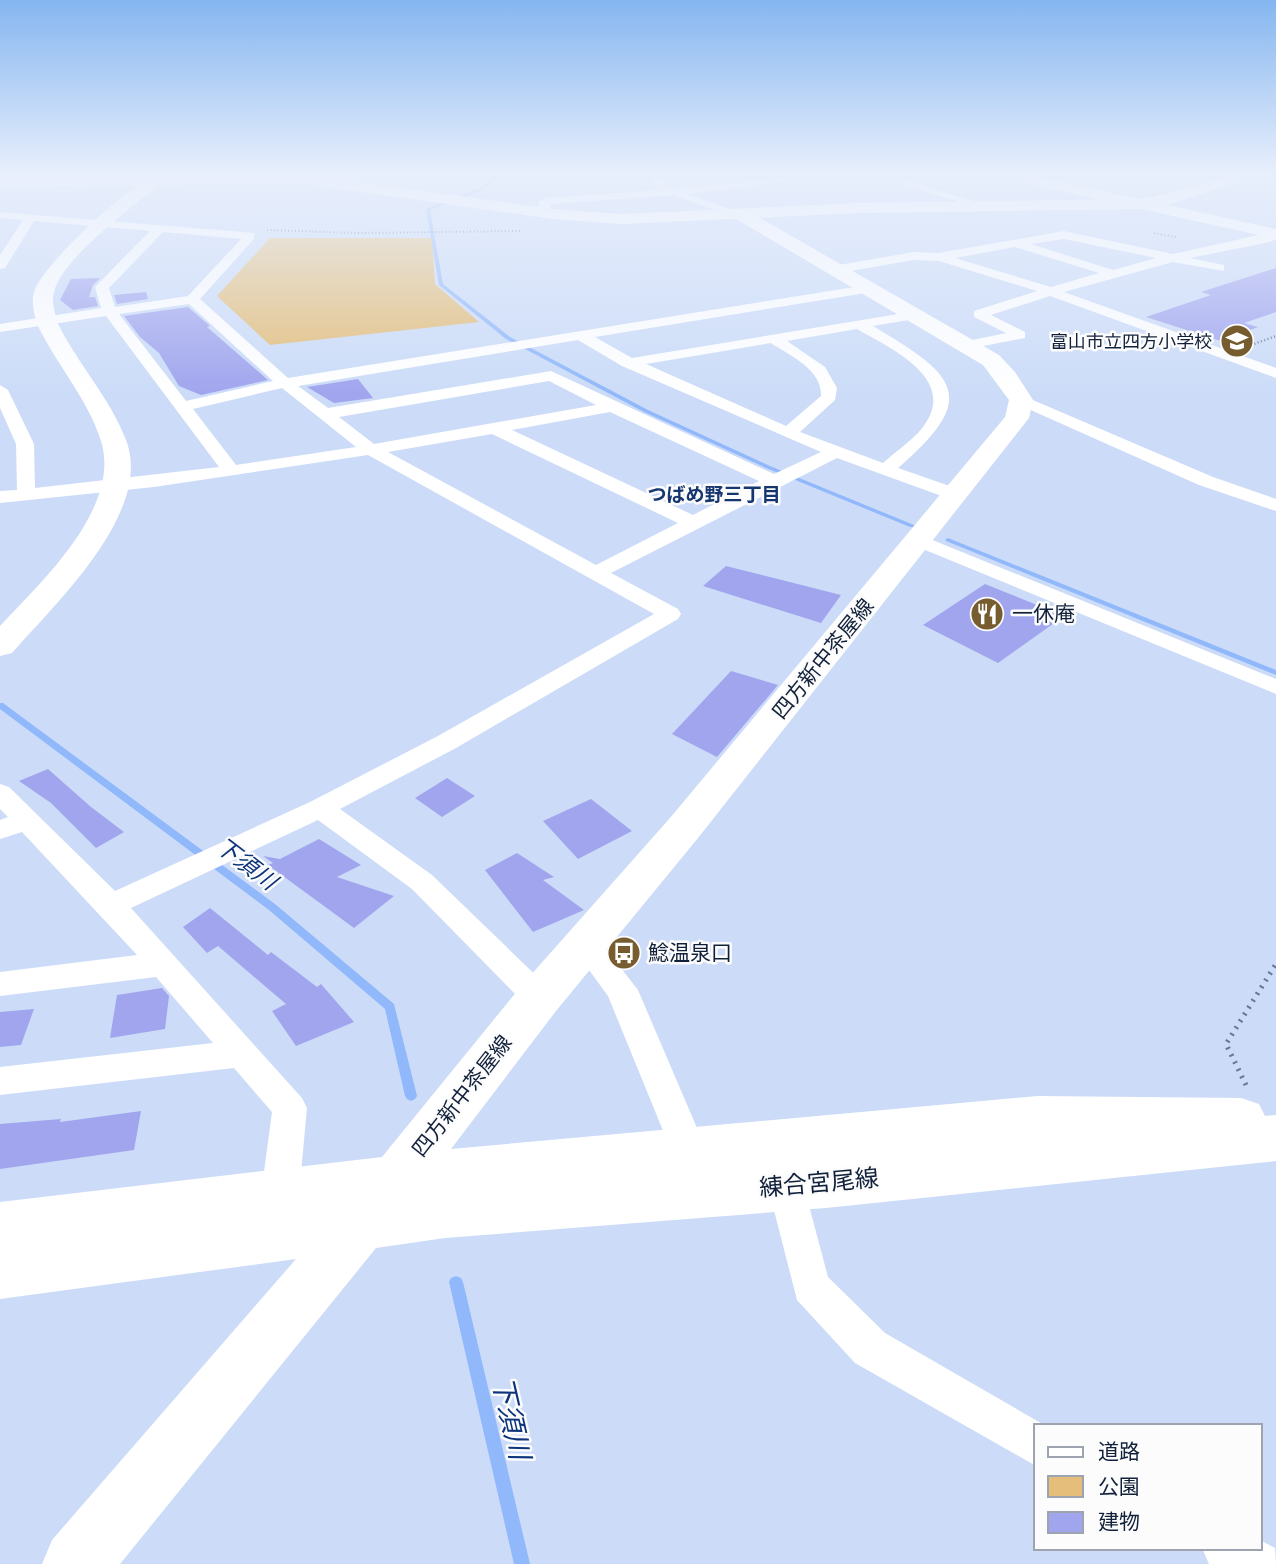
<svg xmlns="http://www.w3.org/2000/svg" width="1276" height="1564" viewBox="0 0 1276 1564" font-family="'Roboto Condensed','Noto Sans JP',sans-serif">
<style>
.green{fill:#e4be7a}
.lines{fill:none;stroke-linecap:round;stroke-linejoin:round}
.stream{fill:#91b8fb;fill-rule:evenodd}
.building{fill:#a0a5ee}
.path-far2{stroke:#687792;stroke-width:2;stroke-dasharray:1 2.5;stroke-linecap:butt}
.path-far1{stroke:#687792;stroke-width:2.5;stroke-dasharray:1 2.5;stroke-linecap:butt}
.path{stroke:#687792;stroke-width:5;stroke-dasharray:2 6;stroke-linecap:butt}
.lane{fill:#fff;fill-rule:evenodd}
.street{fill:#fff;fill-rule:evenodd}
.secondary{fill:#fff;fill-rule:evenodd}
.highway{fill:#fff;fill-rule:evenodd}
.labels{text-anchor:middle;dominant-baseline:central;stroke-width:5;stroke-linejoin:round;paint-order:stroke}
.far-poi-label{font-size:18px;fill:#12213b;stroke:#fcfcfc;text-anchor:end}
.far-neighbourhood-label{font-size:19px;font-weight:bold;fill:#16366f;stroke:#fcfcfc}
.poi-label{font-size:21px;fill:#12213b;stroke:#fcfcfc;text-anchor:start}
.street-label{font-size:21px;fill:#12213b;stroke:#fcfcfc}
.water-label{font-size:23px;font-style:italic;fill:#0b347b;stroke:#fcfcfc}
.near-street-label{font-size:24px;fill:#12213b;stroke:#fcfcfc}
.near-water-label{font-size:28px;font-style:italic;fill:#0b347b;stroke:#fcfcfc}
</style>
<rect width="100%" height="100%" fill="#ccdcf8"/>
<!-- green -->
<path class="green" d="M270,238h162l3,46 44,38 -209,23 -53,-49z"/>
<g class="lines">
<!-- stream -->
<g class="stream">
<path d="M497,174h4l-20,17 -51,19 13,74 67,53 138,73 122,56 144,59v2h-4l-144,-59 -122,-56 -138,-73 -67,-54 -13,-76 53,-20z"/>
<path d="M948,538l328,132v5l-330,-134 -1,-1z"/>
<path d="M0,703h3l272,201 119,100 23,92 -2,3 -4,2 -4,-2 -2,-3 -20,-87 -116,-99 -269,-201z"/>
<path d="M456,1276l5,2 2,4 67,282h-16l-65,-282 2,-4z"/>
</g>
</g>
<!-- building -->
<g class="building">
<path d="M1276,268v44l-32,11 14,4 -37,14 -75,-24 65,-22 -10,-3z"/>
<path d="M100,278l-7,7 -4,12h6l3,9 -25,4 -13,-10 11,-21z"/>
<path d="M146,292l2,7 -31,5 -3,-9z"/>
<path d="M188,307l22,19 -3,1 61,53 -67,15 -22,-9 -20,-33 -19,-16 -16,-21z"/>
<path d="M358,379l15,19 -39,5 -27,-16z"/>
<path d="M726,566l115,29 -20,28 -118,-37z"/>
<path d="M985,584l79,32 -66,47 -75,-38z"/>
<path d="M731,671l47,14 -61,72 -45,-23z"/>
<path d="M48,769l43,38 33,25 -28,16 -45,-45 -32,-22z"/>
<path d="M447,778l28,18 -33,21 -27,-19z"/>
<path d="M591,799l41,32 -54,28 -35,-38z"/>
<path d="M319,839l42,26 -24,12 57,19 -40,32 -86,-63 5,-2 -10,-7 17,3z"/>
<path d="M517,853l37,24 -11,3 41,30 -51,22 -48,-62z"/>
<path d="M210,908l58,47 3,-3 46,35 4,-3 33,38 -58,24 -24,-35 14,-7 -68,-58 -11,7 -24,-26z"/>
<path d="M162,988l7,8 -4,33 -55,9 7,-43z"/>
<path d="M34,1009l-13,36 -21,2v-35z"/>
<path d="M141,1111l-7,39 -134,19v-45l61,-5 -1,3z"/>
</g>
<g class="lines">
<!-- path-far2 -->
<g class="path-far2">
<path d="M267,230l90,3 163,-2"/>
<path d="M1154,233l22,4"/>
</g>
<!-- path-far1 -->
<path class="path-far1" d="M1251,345l25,-9"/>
<!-- path -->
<path class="path" d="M1246,1085l-20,-41 50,-80"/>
<!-- lane -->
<path class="lane" d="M940,175l2,3 -45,5 -3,-2z"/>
<!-- street -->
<g class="street">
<path d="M579,174h60l-5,3 -60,3 -5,-3z"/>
<path d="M644,174h11l20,15 137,-15h30l-154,20 50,18v4l-4,1 -61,-22 -122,9 -2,11 -10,-2v-12l6,-3 114,-8z"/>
<path d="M868,174h15l104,31 -10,2z"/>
<path d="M0,212l254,21v6l-54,60 88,79 579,-93 7,4 -2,3 -277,45 37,21 284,-47 5,1v6l-48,8c83,49 108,71 25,142l66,23 2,4 -2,4h-14l-113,-41 -226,115 67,36 3,5 -3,5 -222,129 -116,61 92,66 118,114 5,9 -5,9 -11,3 -11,-3 -116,-118 -94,-69 -187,88 171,190 5,10 -8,86 -6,12 -13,5 -13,-5 -6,-12 11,-82 -38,-44 -234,27v-28l213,-24 -57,-66 -156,19v-24l137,-17 -115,-123 -22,7v-19l8,-3 -8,-8v-25l9,3 106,104 195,-89 128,-66 216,-122 -286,-159 -214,32 -154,16v-12l17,-1 -1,-46 -16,-36v-23l8,5 26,54 1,44 184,-21 -113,-151 -106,16v-8l101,-16 -6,-21 55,-56 -116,-10 -29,47 -5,1v-14l23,-35 -23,-2zM163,232l78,7 -53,57 -73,11 -6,-19zM189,304l84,77 -87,20 -67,-87zM857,329c31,18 97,47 70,92 -10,17 -30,29 -44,42l-83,-31 35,-32 2,-12 -12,-21 -38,-26zM578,340l44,26 199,86 -47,22 -223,-103 -223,37 -30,-22zM771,343c19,13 51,26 50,53l-35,30 -140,-62zM549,381l47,24 -222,39 -35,-27zM282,388l74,59 -120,18 -43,-56zM610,412l149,69 -66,34 -181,-85zM492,434l186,89 -82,42 -208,-113z"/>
<path d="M1064,231l109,23 103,-23v8l-6,3 -80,16 34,7v6l-51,-9 -109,30 212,76v10l-226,-82 -59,19 34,17v6l-57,11 -7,-4 2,-3 43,-9 -32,-16v-6l63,-20 -98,-30 -25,-1 -81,14 -6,-4 6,-4 81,-14 24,1zM1064,239l92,19 -43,12 -82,-26zM1015,247l84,26 -48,14 -96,-29z"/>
<path d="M1021,395l192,82 63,22v12l-77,-26 -184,-82 -2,-3z"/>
<path d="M920,535l356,144v15l-363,-149 -3,-4 3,-4z"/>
<path d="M585,933l11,3 42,54 68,159 -5,11 -13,5 -13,-5 -67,-164 -38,-52 4,-8z"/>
<path d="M786,1170l13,5 5,12 24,90 57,56 161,93h-10v40l-181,-103 -58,-63 -29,-113 5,-12z"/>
<path d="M1260,1540l15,8 1,16h-67l-7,-16h58z"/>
</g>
<!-- secondary -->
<g class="secondary">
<path d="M298,174h121l-8,5 -112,4 -8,-5z"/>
<path d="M999,174h27l250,55v10l-269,-60z"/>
<path d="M156,175l8,5 -3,3c-27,23 -99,75 -107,109 -3,11 1,21 4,32 20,40 52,74 68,116 28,72 -72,165 -114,213l-12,3v-30c40,-43 122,-118 101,-185 -13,-42 -45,-77 -64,-117 -3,-11 -6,-21 -3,-32 7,-26 98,-111 122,-117z"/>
<path d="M734,209l21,6 244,140 16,17 18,28 -4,18 -331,420 -142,173 -105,138 587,-53 203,2 18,6 6,12 11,-1v46l-450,47 -381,30 -69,10 -256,316h-78l10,-24 244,-281 -296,40v-97l382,-45 140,-172 148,-167 335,-401 4,-17 -26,-35 -240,-142 -17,-9 2,-4z"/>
</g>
<!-- highway -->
<path class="highway" d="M301,174l252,35 68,5 238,-11 276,-4c43,-3 85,-28 128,-25l-97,31 -31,4 -276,4 -238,11 -68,-5 -254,-36 -299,4v-10z"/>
</g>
<!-- sky -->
<linearGradient id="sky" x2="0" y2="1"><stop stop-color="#85b6f0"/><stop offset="0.44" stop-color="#e8effc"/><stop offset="1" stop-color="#e8effc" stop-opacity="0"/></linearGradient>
<rect width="1276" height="393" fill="url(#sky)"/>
<!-- icons -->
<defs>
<symbol id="school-disc" viewBox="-11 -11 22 22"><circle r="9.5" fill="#765c2e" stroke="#fcfcfc"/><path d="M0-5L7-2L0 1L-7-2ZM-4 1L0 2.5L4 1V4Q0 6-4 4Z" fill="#fff"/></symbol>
<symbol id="restaurant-disc" viewBox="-11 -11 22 22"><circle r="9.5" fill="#765c2e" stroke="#fcfcfc"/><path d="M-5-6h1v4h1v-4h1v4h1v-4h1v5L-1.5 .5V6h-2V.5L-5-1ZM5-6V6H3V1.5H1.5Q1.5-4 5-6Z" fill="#fff"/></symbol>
<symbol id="bus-disc" viewBox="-11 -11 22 22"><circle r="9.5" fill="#765c2e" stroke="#fcfcfc"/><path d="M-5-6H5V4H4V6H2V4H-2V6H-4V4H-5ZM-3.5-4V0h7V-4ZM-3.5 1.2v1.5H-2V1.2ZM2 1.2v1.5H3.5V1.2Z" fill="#fff"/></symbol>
</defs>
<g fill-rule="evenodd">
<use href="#school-disc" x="1218" y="322" width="38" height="38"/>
<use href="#restaurant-disc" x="968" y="595" width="38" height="38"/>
<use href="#bus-disc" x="605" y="934" width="38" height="38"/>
</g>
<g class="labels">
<!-- far-poi labels -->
<g class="far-poi-label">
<text x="1212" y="341">富山市立四方小学校</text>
</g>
<!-- far-neighbourhood labels -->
<g class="far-neighbourhood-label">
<text x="714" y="494">つばめ野三丁目</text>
</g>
<!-- poi labels -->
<g class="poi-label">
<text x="1012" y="614">一休庵</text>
<text x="648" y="953">鯰温泉口</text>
</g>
<!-- street labels -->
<g class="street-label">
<text transform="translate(823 659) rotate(-51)">四方新中茶屋線</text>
<text transform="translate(462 1096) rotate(-52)">四方新中茶屋線</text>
</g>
<!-- water labels -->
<g class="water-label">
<text transform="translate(246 864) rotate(37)">下須川</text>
</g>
<!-- near-street labels -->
<g class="near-street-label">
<text transform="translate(819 1183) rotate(-5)">練合宮尾線</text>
</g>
<!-- near-water labels -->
<g class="near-water-label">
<text transform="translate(511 1418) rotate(77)">下須川</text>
</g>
</g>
<!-- legend -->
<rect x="1034" y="1424" width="228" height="126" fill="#fcfcfc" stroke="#9ea4af" stroke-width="2"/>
<rect x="1048" y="1447" width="35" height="10" fill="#ffffff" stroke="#9ea4af" stroke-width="2"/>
<text x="1098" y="1459" font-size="21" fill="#12213b">道路</text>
<rect x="1048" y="1476" width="35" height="21" fill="#e4be7a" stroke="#9ea4af" stroke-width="2"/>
<text x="1098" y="1494" font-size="21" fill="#12213b">公園</text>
<rect x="1048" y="1512" width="35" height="21" fill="#a0a5ee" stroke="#9ea4af" stroke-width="2"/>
<text x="1098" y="1529" font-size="21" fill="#12213b">建物</text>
</svg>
